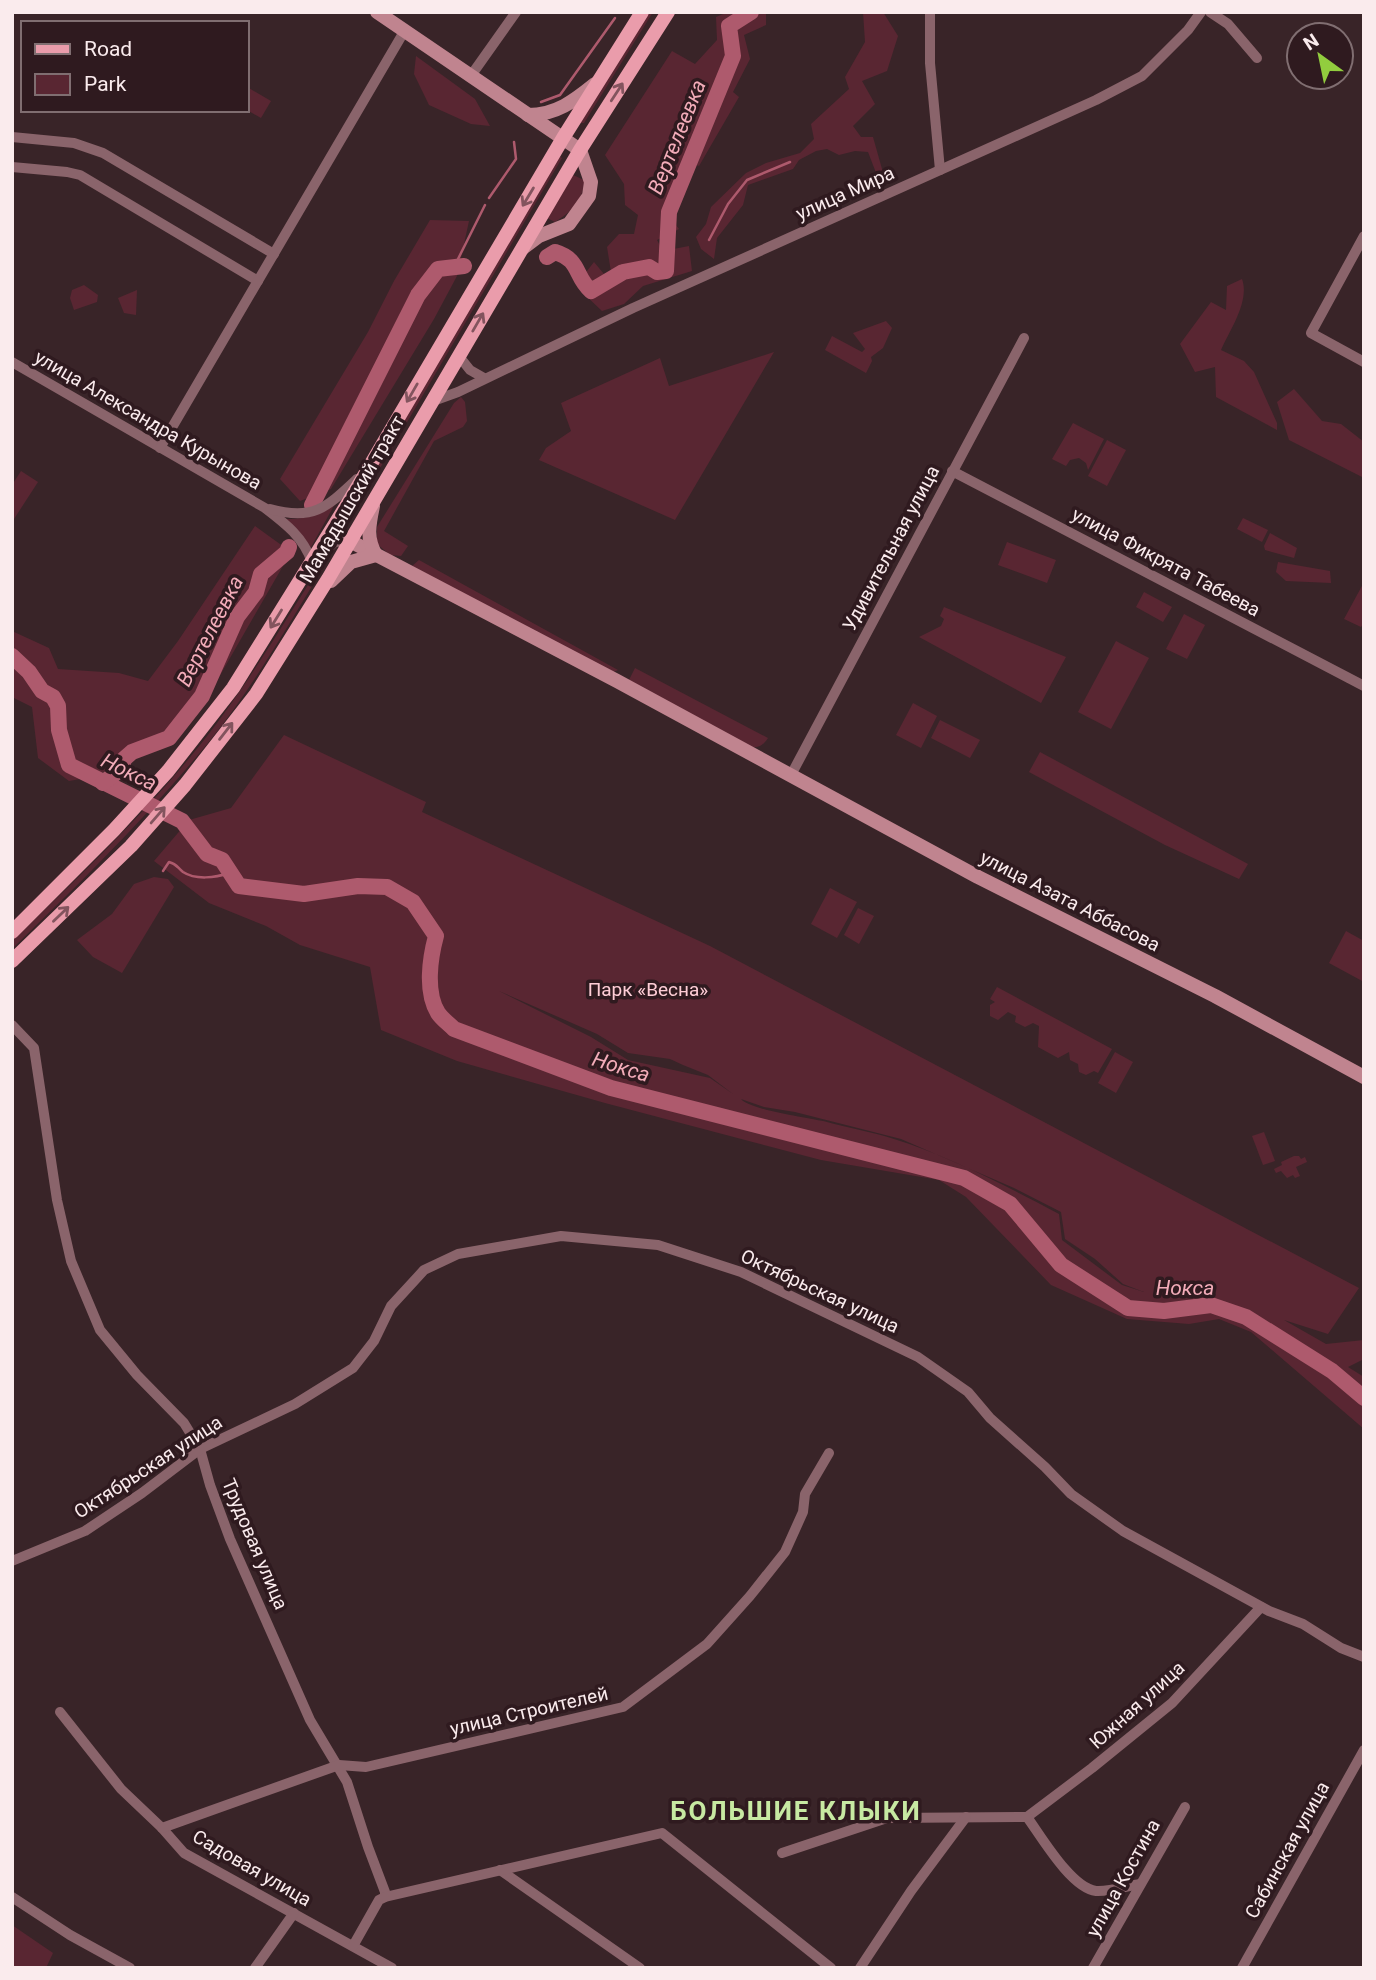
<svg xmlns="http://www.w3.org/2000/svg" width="1376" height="1980" viewBox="0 0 1376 1980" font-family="Roboto,sans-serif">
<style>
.green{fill:#592632;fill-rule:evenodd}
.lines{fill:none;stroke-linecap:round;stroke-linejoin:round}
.stream{stroke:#ae5a6d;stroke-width:2.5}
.river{stroke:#ae5a6d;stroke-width:16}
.street{stroke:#8a646b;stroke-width:10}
.secondary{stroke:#c0848f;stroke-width:14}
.primary{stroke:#ea9cab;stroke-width:14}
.oneway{stroke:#83545e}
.labels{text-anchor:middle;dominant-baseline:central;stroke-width:7;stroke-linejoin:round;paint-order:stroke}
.street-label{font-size:19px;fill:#faebed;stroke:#2f1a1f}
.park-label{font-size:19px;fill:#fecdd6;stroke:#2f1a1f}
.water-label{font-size:21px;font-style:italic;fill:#f3acb9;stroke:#2f1a1f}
.district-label{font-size:26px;font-weight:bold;letter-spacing:2px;fill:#c7e9a2;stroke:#2f1a1f}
</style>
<rect width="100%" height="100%" fill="#392428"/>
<!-- green -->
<g class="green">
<path d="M647,12h6l-69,111h-3l-1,-1z"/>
<path d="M728,12h38v13l-22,10 6,24 -17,33 6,5 -40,69 -8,-3 -21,54 9,12 -22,11 6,11 26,-5 3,25 -49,15 -19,18 -22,7 -20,-19 1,-16 11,-14 10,12 7,-2 -4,-25 12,-13h15l4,-19 -13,-10 -1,-21 -19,-29 67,-104 23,13 22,-24 -1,-23z"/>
<path d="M863,12h20l15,24 -11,35 -25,10 13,23 -22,22 8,11h12l11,39 -6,2 -10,-26 -13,-1 -16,4 -12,-6 -11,2 -17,9 -6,9 -45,16 -5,20 -26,33 -3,21 -13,-10 -5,-12 10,-13 5,-17 35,-34 20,-10 34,-10 14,-14 -3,-15 38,-35 -4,-12 20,-35z"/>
<path d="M416,56l59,43 15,27 -19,-2 -42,-19 -15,-31z"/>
<path d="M247,87l24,14 -10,17 -14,-8z"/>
<path d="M558,155l4,3 -213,363 -3,-2z"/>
<path d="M573,175l11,5c1,18 -14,33 -29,42l-8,-4z"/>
<path d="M430,220l39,1 -12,55 -23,43 -103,170 -31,12 -20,-22 88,-147 26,-51z"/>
<path d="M1242,279c8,22 -12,51 -21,71l23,11 10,11 23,51v7l-61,-33 -1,-30 -20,5 -15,-28 31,-42 15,8 1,-24z"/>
<path d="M84,285l14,10 -1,7 -23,8 -4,-12 2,-8z"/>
<path d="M137,290l-1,25 -12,-2 -6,-15z"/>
<path d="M886,321l6,7 -9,20 -12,9 1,4 -6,12 -41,-23 7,-14 30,16 3,-3 -12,-16z"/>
<path d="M774,352l-99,168 -136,-60 7,-12 25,-17 -10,-28 99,-45 9,28z"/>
<path d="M1294,389l28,32 19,3 23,18v36l-75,-38 -12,-38z"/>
<path d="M461,397l4,5 2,19 -4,6 -29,14 -50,90 24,15 -7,10 -11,-1 -13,-11v-17l77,-124z"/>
<path d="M1073,423l31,16 -16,31 -2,-7 -7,-5 -9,2 -4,6 -14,-7z"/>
<path d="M1107,440l19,10 -19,36 -19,-10z"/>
<path d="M21,471l17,11 -24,37 -2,-1v-33z"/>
<path d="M335,502h1l-26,47 -26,-30c20,0 36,-2 51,-17z"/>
<path d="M1243,518l25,12 -6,12 -25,-13z"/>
<path d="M255,526l36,26 -84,146 -45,51 -39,8 -25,19 -29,5 -31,-23 -6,-51 -20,-10v-66l37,17 9,21 61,4 29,8 30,-40z"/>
<path d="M1270,533l27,15 -3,10 -29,-8 -1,-4z"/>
<path d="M1007,542l49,18 -9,23 -49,-18z"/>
<path d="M325,558l3,2c-38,61 -74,127 -120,183 -60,73 -128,140 -196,206v-8c67,-64 134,-128 192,-201 45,-57 82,-121 121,-182z"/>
<path d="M419,560l199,110 -7,3 -199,-107z"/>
<path d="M1278,562l52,9 1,12 -45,-2 -10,-9z"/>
<path d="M1363,584l1,39 -3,4 -17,-8z"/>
<path d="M1144,592l28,15 -9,15 -27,-15z"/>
<path d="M944,607l122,50 -25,46 -122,-66 22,-11 3,-7 -4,-3z"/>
<path d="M1184,614l21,11 -18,34 -21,-10z"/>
<path d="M1116,641l33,17 -38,71 -33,-17z"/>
<path d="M635,668l133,70c-6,9 -10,10 -21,9l-118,-67z"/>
<path d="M913,703l24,13 -16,32 -25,-13z"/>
<path d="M940,720l40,20 -10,18 -39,-20z"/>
<path d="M284,735l142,67 -4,10 288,134 649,342 -31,46 -44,-14 42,24 38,-4v19l-16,8 16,10v52l-113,-97 -32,-13 -30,5 -62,-5 -76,-34 -85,-88 -27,-17 -118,-20 -216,-57 -148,-42 -76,-31 -11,-63 -70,-22 -34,-19 -57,-23 -55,-42 35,-41 42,-12zM499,991l98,43 31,19 42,6 13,6 25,10 25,19 -23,-16 -82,-18 -37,-23zM741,1099l23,8 31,5 106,27 113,49 47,24 4,27 30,20 28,25 21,8 -22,-7 -60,-45 -3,-26c-51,-27 -110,-58 -165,-75 -21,-7 -45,-11 -67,-17 -18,-4 -77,-12 -86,-23z"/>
<path d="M1040,752l208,112 -9,15 -74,-34 -136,-73z"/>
<path d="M154,877l14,2 6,8 -52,86 -29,-16 -16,-17 35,-26 22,-30z"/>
<path d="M830,888l27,14 -20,36 -26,-14z"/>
<path d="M858,908l16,8 -15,28 -15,-9z"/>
<path d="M1346,931l18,10v41l-35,-19z"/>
<path d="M997,987l115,62 -14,24 -4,-2 -8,4 -7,-3 -1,-8 -8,-4 -1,-8 -11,6 -20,-11 1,-21 -6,-3 -8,4 -10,-5 1,-6 -8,-4 -10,8 -8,-4v-11l5,-3 -5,-3z"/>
<path d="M1115,1052l18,10 -17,31 -18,-10z"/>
<path d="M1264,1132l11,29 -12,4 -11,-29z"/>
<path d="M1294,1156h5l2,3 4,-2 2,5 -11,5 4,9 -5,2 -2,-3 -6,3 -6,-7 -5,2 -2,-4 8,-4 -1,-3z"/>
<path d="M12,1925l41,28 -7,15h-34z"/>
</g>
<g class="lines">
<!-- stream -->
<g class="stream">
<path d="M541,102l19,-7 55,-77"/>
<path d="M489,198l27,-39 -2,-17"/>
<path d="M709,240l19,-36 19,-24 43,-18"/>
<path d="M454,267l31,-62"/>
<path d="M163,871l6,-9c8,2 8,5 14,10 12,8 33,6 45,1"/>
</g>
<!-- river -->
<g class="river">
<path d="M547,257l8,-5c26,8 19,24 36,39l32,-19 26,-5 8,5 9,-1 3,-59 64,-156 -4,-30 22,-14"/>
<path d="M312,505l106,-210 20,-26 26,-3"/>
<path d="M12,656l17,16 13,19 11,6 5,9 1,24 10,35 113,56 25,33 15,6 17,26 65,8 54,-8 29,1 26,15 23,34c-6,22 -11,56 2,77 4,6 11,11 16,16l157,59 353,90 46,26 51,61 67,43 36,3 47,-6 35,12 86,54 32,27"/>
<path d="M103,783l19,-15 2,-9 8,-7 37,-14 33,-42 35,-79 19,-25 5,-18 26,-22 2,-5"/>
</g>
<!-- street -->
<g class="street">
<path d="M930,12v51l10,107"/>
<path d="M1210,12l18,12 29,34"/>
<path d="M470,77l46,-65"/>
<path d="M12,137l62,6 29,10 171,101"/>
<path d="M12,167l55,5 13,3 178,106"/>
<path d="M1364,236l-53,97 53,29"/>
<path d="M458,355l12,15 14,8"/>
<path d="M12,362l253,146c21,16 38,29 47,54l23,-20 15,-1"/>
<path d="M433,401l25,-9 175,-84 463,-208 46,-24 46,-46 13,-18"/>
<path d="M160,448l245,-418"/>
<path d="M952,471l412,215"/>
<path d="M270,509c43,12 56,-1 87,-30"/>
<path d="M791,775l233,-437"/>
<path d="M12,1025l22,23 23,152 14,61 29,69 37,45 47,48 16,26 10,36 20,54 80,181 37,62 21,65 17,45v5"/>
<path d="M12,1561l73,-30 57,-38 58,-44 95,-45 58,-36 21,-27 17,-35 33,-36 34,-16 103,-18 97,9 83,27 177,85 50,35 22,26 55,49 26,27 52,37 146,80 34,13 38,24 23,9"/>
<path d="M60,1712l61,77 41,39 22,25 208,115"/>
<path d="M1027,1817l65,-49 80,-65 89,-96"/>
<path d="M1027,1817c14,19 44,71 69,74 13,1 31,-5 44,-7"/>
<path d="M162,1828l177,-63 27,2 257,-60 84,-63 43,-48 35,-44 18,-40 2,-18 24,-41"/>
<path d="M782,1853l105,-35 140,-1"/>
<path d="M500,1870l140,98"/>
<path d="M12,1897l58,38 60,33"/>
<path d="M353,1946l26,-46 6,-3 277,-64 169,135"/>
<path d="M255,1968l39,-55"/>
<path d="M860,1968l51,-77 55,-74"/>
<path d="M1093,1968l92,-161"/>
<path d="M1242,1968l122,-218"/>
</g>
<!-- secondary -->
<g class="secondary">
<path d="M377,12l203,138 11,32 -2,14 -20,28 -30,12 -16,12"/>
<path d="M528,115c28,0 46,-14 67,-31"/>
<path d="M350,541l267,140 361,196 237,119 149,81"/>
<path d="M331,581l20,-19 25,-7c-10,-17 -7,-30 -3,-49"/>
</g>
<!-- primary -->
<g class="primary">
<path d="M12,932l102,-102 54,-59 65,-83 115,-185 215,-365 79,-126"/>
<path d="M12,961l119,-115 54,-61 71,-91 72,-115 252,-429 88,-138"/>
</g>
</g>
<!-- one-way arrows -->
<defs><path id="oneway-shaft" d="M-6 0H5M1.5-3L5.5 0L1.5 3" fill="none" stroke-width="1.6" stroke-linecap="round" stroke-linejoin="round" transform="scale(1.75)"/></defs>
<g class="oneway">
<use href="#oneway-shaft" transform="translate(617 92) rotate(-57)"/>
<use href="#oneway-shaft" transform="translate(528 197) rotate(121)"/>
<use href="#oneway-shaft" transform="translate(478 322) rotate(-60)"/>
<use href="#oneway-shaft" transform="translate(412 393) rotate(120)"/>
<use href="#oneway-shaft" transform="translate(276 619) rotate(122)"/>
<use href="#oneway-shaft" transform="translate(226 731) rotate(-52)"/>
<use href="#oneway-shaft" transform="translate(158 815) rotate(-49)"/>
<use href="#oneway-shaft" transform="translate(61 914) rotate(-44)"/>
</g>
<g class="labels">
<!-- street labels -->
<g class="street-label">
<text transform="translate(845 193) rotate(-24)">улица Мира</text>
<text transform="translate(148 420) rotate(30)">улица Александра Курынова</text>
<text transform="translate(352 499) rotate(-60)">Мамадышский тракт</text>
<text transform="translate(891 548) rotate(-62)">Удивительная улица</text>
<text transform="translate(1166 562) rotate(28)">улица Фикрята Табеева</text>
<text transform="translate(1070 901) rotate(27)">улица Азата Аббасова</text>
<text transform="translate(820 1291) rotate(25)">Октябрьская улица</text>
<text transform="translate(148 1467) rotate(-33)">Октябрьская улица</text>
<text transform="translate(255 1544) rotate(67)">Трудовая улица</text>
<text transform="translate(1137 1705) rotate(-42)">Южная улица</text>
<text transform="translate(529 1711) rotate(-13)">улица Строителей</text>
<text transform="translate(1287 1850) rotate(-61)">Сабинская улица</text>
<text transform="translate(252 1868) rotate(30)">Садовая улица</text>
<text transform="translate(1123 1878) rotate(-61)">улица Костина</text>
</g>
<!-- park labels -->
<g class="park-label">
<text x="648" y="989">Парк «Весна»</text>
</g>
<!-- water labels -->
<g class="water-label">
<text transform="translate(677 137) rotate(-68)">Вертелеевка</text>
<text transform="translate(210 631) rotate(-63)">Вертелеевка</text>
<text transform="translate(129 772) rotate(26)">Нокса</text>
<text transform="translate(621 1067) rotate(17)">Нокса</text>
<text x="1185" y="1288">Нокса</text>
</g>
<!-- district labels -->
<g class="district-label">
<text x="796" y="1811">БОЛЬШИЕ КЛЫКИ</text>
</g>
</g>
<!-- border -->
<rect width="1376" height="1980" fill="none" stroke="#faebed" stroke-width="28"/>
<!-- legend -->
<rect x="21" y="21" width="228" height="91" fill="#2f1a1f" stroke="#806e71" stroke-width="2"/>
<rect x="35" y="44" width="35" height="10" fill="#ea9cab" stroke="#806e71" stroke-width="2"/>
<text x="84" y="56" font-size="21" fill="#faebed">Road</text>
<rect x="35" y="74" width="35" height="21" fill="#592632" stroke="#806e71" stroke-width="2"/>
<text x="84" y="91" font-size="21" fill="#faebed">Park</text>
<!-- north arrow -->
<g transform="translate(1320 56) rotate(327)"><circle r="33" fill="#2f1a1f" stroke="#806e71" stroke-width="2"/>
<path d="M0-5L12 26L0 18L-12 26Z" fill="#92cd3e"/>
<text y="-10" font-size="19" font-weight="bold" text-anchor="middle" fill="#faebed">N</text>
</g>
</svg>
